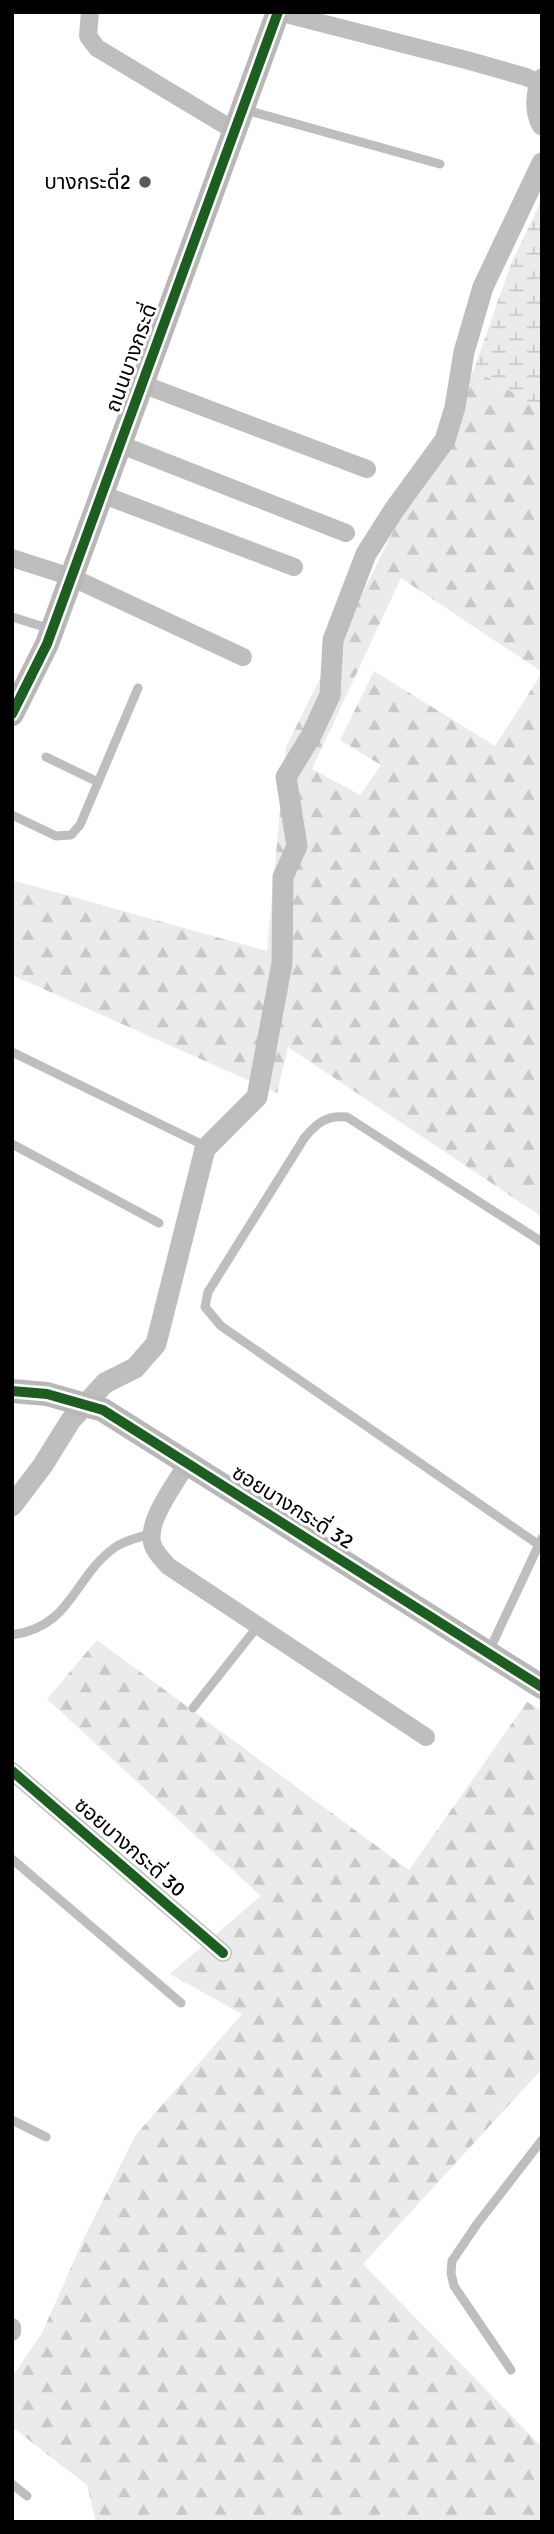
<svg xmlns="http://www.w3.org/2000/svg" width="554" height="2534" viewBox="0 0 554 2534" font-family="Signika,'Noto Sans Thai',sans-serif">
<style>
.forest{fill:url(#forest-firs)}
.wetland{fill:url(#wetland-marsh)}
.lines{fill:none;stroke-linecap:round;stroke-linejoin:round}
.canal{stroke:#bebebe;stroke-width:21}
.lane{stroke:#bebebe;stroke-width:9}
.street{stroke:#bebebe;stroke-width:18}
.secondary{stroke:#b8b8b8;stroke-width:24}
.cycleway-casing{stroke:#fff;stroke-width:15}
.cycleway{stroke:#1b5e20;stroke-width:10}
.poi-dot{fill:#595959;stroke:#fff;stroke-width:2.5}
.labels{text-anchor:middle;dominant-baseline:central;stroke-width:6;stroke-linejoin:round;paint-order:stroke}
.poi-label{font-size:21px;fill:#000;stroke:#fff;text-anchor:end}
.street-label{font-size:21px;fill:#000;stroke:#fff}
</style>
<defs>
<pattern id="forest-firs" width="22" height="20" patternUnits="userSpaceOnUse" patternTransform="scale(1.75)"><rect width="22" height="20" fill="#ebebeb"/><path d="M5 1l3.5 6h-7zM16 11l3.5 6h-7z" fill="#c8c8c8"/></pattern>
<pattern id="wetland-marsh" width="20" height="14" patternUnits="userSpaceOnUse" patternTransform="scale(1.75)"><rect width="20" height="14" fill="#ebebeb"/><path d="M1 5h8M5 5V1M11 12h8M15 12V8" fill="none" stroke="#c8c8c8"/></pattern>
</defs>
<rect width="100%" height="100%" fill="#fff"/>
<!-- forest -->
<g class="forest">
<path d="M474,369l68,41v262l-141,-94 -89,191 48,26 21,-30 -41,-25 34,-69 121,75 47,-73v544l-254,-170 -11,46 -265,-118v-95l255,71 19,-204z"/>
<path d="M97,1640l312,230 118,-168 15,9v358l-179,195 179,183v75h-446l-9,-37 -75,-58v-50l30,-44 43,-97 50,-100 107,-122 -72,-40 91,-78 -214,-197z"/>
</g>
<!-- wetland -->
<path class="wetland" d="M542,199v211l-68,-41 37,-105z"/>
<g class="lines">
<!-- canal -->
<g class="canal">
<path d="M542,79c-6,14 -8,31 0,46"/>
<path d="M12,1506l31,-41 28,-45 34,-37 30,-15 21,-24 49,-195 52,-52 25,-134 1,-86 14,-31 -11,-69 25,-41 19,-41 3,-55 33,-86 28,-44 51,-70 10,-33 9,-55 19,-65 59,-124"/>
</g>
<!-- lane -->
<g class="lane">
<path d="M246,110l194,54"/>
<path d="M12,617l39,12"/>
<path d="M46,757l52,25"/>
<path d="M12,815l44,21 15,-1 9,-10 58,-137"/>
<path d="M12,1052l185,90"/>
<path d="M12,1144l147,79"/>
<path d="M539,1545l-318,-219 -16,-19 3,-15 97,-155c13,-15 22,-22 42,-20l195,125"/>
<path d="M12,1635c61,-9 60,-56 102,-87 11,-8 23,-10 36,-14"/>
<path d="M489,1651l53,-113"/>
<path d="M193,1708l65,-82"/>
<path d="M12,1859l169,144"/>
<path d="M12,2120l34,17"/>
<path d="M511,2370l-57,-84 -3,-13 1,-12 25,-37 65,-84"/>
<path d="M12,2484l15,12"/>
</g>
<!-- street -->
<g class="street">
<path d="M90,12l-2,24 9,12 138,83"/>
<path d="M278,12l192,49 56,16 16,7"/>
<path d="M142,384l225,85"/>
<path d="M119,444l227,89"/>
<path d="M101,494l193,73"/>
<path d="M12,558l59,19 172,80"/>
<path d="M187,1463c-11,21 -45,62 -33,85 3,6 9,12 14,18l258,171"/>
<path d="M12,1771l211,182"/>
<path d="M12,2327v5"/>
</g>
<!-- secondary -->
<g class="secondary">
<path d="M12,714l35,-70 231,-632"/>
<path d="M12,1391l35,3 56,16 439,277"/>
</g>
<defs>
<g id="cycleway">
<path d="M12,714l35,-70 231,-632"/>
<path d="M12,1391l35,3 56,16 439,277"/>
<path d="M12,1771l211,182"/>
</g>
</defs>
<!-- cycleway casing -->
<use href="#cycleway" class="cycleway-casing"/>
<!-- cycleway -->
<use href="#cycleway" class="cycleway"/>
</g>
<!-- markers -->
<circle class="poi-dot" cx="145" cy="182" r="7"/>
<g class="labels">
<!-- poi labels -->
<g class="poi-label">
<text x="131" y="182">บางกระดี่2</text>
</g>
<!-- street labels -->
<g class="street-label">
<text transform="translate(131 358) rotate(-70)">ถนนบางกระดี่</text>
<text transform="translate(293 1507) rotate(32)">ซอยบางกระดี่ 32</text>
<text transform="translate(130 1847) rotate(41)">ซอยบางกระดี่ 30</text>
</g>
</g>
<!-- border -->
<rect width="554" height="2534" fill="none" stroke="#000000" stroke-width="28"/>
</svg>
